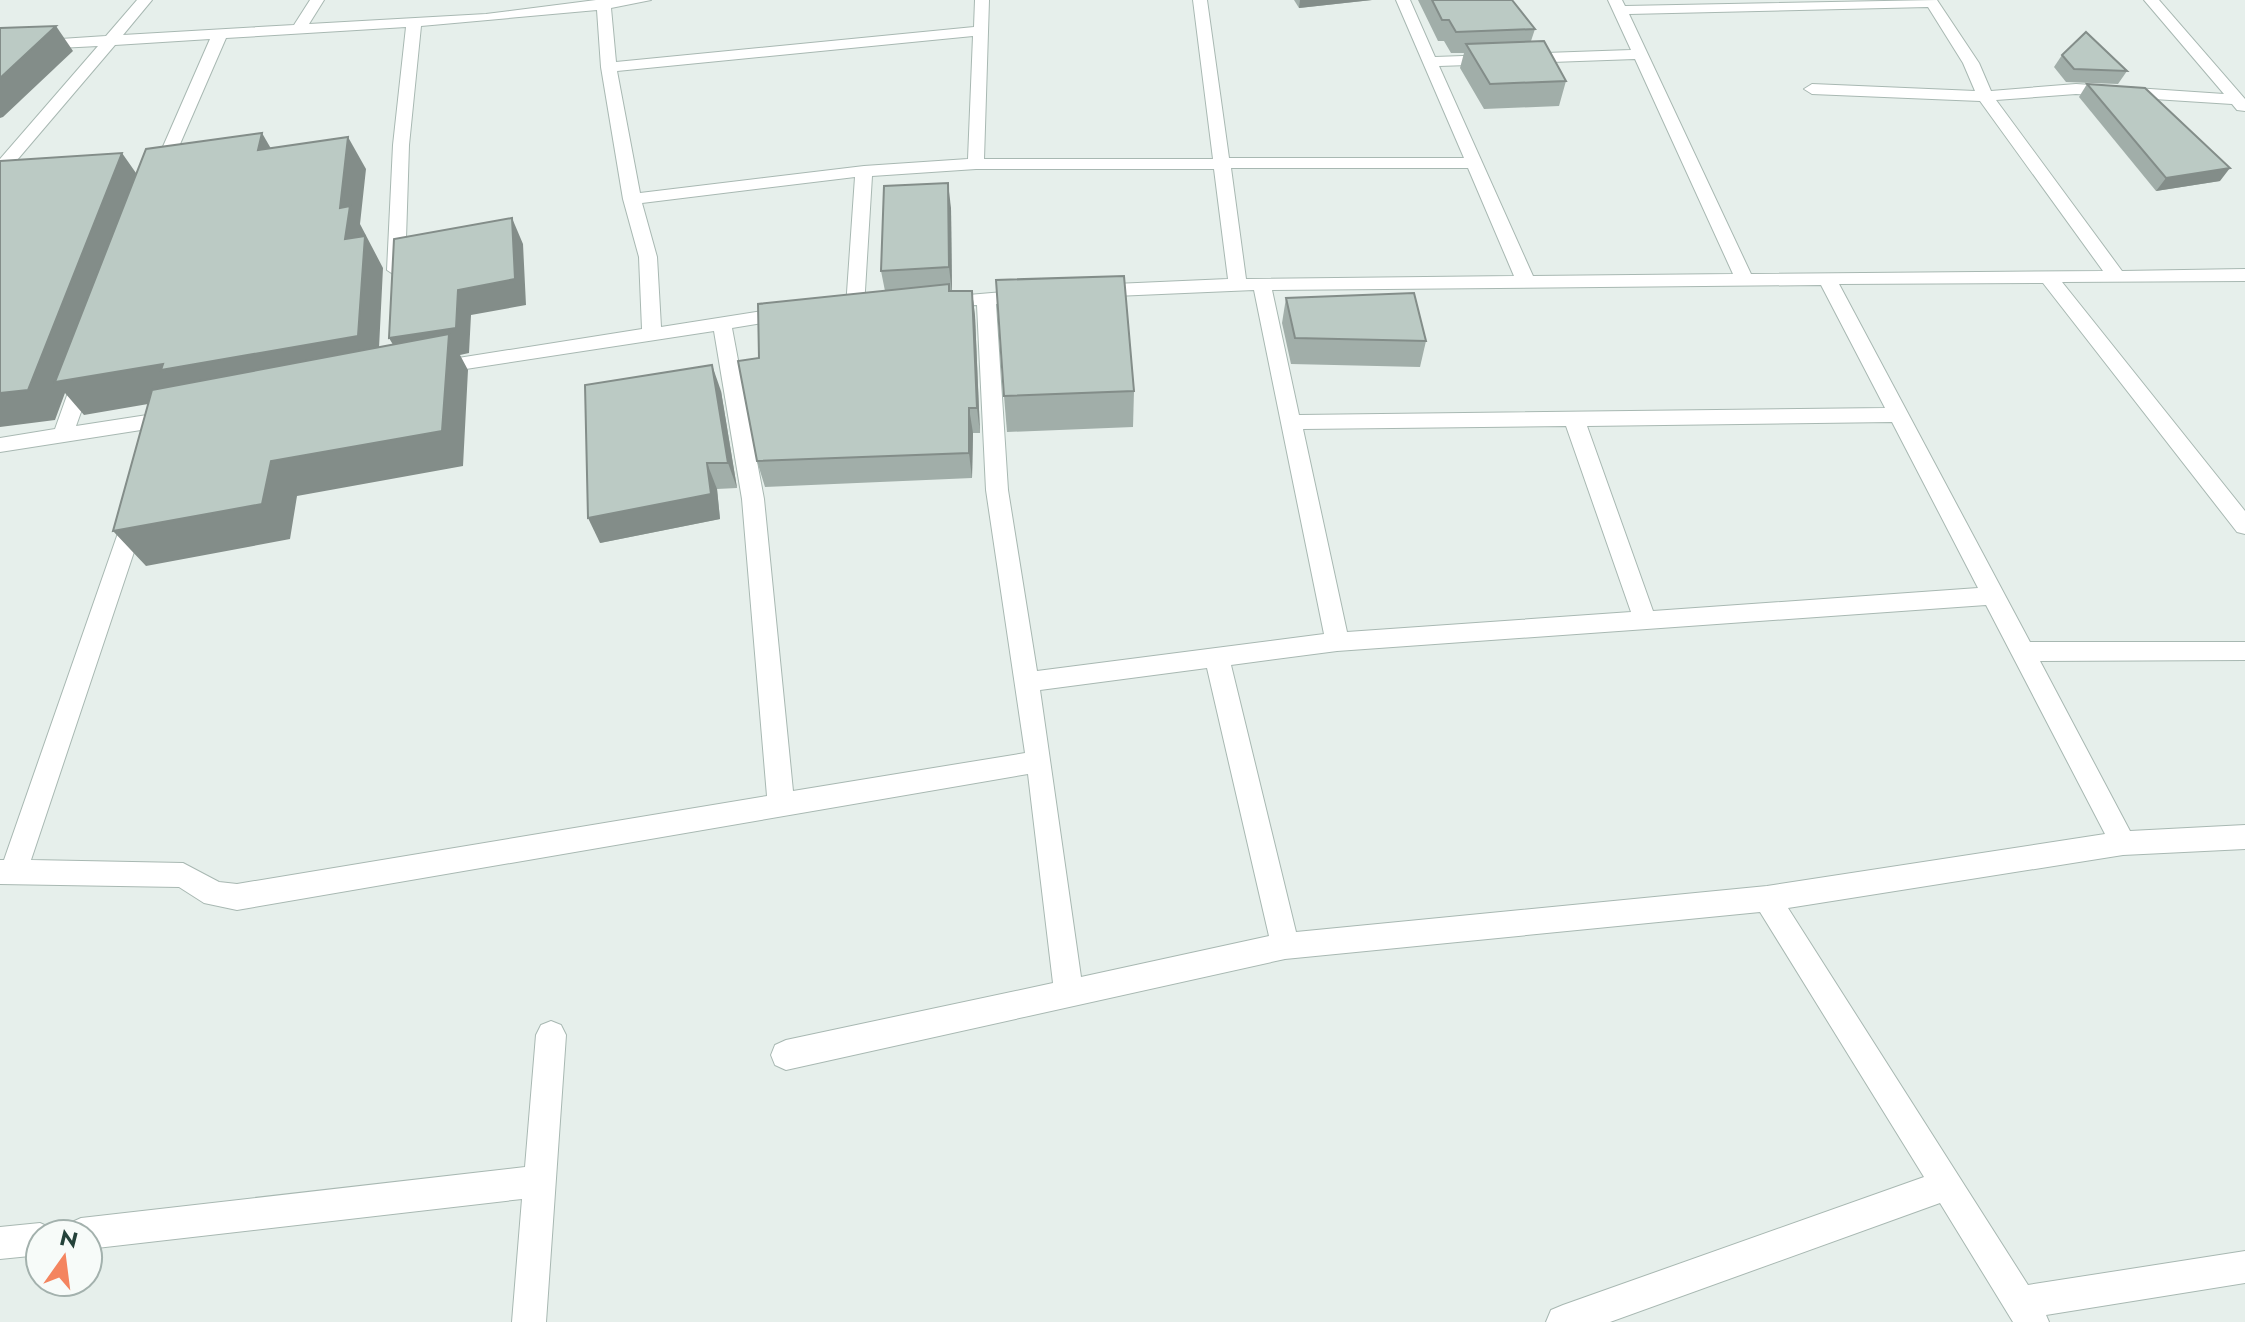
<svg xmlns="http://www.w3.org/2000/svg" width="2245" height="1322" viewBox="0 0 2245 1322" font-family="Jost,sans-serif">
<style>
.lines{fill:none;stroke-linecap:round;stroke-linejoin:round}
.street-casing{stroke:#a8b8b2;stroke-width:2}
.street{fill:#fff;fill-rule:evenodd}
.wall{fill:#a1aea9}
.shaded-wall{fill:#838d89}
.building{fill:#bbcac4;stroke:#838d89;stroke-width:2}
</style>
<rect width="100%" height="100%" fill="#e6efeb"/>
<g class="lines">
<defs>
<g id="street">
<path d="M137,0h15l-29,35 171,-10 16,-25h14l-15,24 177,-10 110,-14h55l-40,8 5,54 358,-35 1,-27h14l-5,159h229l-20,-159h14l22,158h235l-68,-158h14l25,57 196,-7 -23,-50h14l3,6 312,-6 42,63 12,28 85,-7 148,10 -80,-94h15l86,99v12l-8,-1 -5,-6 -156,-10 -80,6 126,171 123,-2v12l-183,1 183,229v23l-8,-2 -194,-249 -204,1 191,358h215v18l-205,1 90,170 115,-6v24l-122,6 -335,53 240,377 217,-34v32l-199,32 3,7h-36l-73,-119 -330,119h-64l5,-12 12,-5 361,-128 -164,-265 -475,47 -499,111 -11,-5 -4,-10 4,-10 11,-5 267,-57 -25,-209 -791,136 -33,-7 -25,-16 -179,-3v-24h4l121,-347 11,-8 11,8 -116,347 152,3 36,19 18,2 530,-88 -25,-297 -28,-168 -281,43 -10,-6 10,-6 209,-33 -3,-72 -16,-58 -22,-132 -4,-57 -176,16 -12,119 -4,125 -9,6 -9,-6 6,-125 13,-118 -180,11 -59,136 -8,5 -8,-5 59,-135 -95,6 -109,128 -6,1v-15l98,-113 -98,5v-8l106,-7zM1928,7l35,56 12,28 -163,-7 -8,5 8,5 168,7 123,170 -352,3 -122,-260zM973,36l-5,123 -104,7 -224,27 -23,-122zM1635,59l98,215 -200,2 -94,-210zM1231,168h237l46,108 -268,3zM976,169h238l14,110 -136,6 -9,6 9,6 162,-7 70,344 -287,37 -29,-181 -12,-186 31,-2 9,-6 -9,-6 -94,8v8l44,-1 9,185 39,263 -232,38 -29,-292 -32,-171 56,-9 9,-6 -9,-6 -127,20 -4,-70 -15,-54 213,-26 -9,130 9,6 9,-6 8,-131zM1821,285l64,123 -586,7 -27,-125zM1892,422l86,166 -325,23 -66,-185zM1566,426l65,186 -284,20 -44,-203zM1986,605l119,229 -338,52 -471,46 -65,-267 106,-14zM1207,668l62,268 -188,41 -41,-287z"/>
<path d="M85,366l10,7 -19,53 97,-15 10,7 -10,7 -173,27v-14l55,-9 20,-56z"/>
<path d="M551,1021l10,4 5,10 -20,287h-34l10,-123 -434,50v-15h-23l5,-11 11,-5 444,-51 11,-132 5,-10z"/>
<path d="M40,1223l11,5 3,6h-14v21l-40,4v-32z"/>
</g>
</defs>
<!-- street casing -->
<use href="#street" class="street-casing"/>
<!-- street -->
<use href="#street" class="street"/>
</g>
<!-- wall -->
<g class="wall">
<path d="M1294,0h78l-73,8z"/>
<path d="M1418,0h94l23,29 -4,12 35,40 -7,25 -75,3 -24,-41 4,-15h-13l-7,-12h-6z"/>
<path d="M2062,55l65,16 -9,13 -52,-2 -12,-15z"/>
<path d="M2087,84l133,97 -64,10 -77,-94z"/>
<path d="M951,208l1,83h20l3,25 5,117h-7l-1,45 -207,9 -8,-26 2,-103 126,-67 -4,-20z"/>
<path d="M1286,298l140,43 -6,26 -129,-3 -9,-41z"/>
<path d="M721,391l16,97 -20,1 3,30 -120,24z"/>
<path d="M1134,391l-1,36 -126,5 -3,-36z"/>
</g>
<!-- shaded-wall -->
<g class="shaded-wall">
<path d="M1300,0h72l-73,8z"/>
<path d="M56,26l17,25 -70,66 -3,1v-40z"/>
<path d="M262,133l19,33 -23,-16z"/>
<path d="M348,137l18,32 -6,55 23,44 -5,100 -195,30 -99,17 -19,-22 -10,27 -55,7v-34l122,-240 21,30 20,181 182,-125 -5,-31z"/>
<path d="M2230,168l-10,13 -64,10 10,-13z"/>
<path d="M948,183l3,25 1,85 -3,-26z"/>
<path d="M512,218l11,26 3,61 -55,10 -2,38 -9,2 8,15 -5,96 -166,30 -7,43 -144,27 -33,-35 158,-70 133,-98 -15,-25 69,-48z"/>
<path d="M972,291l3,25 5,117 -3,-25z"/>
<path d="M712,365l9,26 16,97 -9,-25z"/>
<path d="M969,408l4,25 -1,45 -3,-25z"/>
<path d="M707,463l10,26 3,30 -120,24 -12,-25z"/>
</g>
<!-- building -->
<g class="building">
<path d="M1432,0h80l23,29 -79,3 -7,-12h-7z"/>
<path d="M56,26l-56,52v-50z"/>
<path d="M2086,32l41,39 -53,-2 -12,-14z"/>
<path d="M1544,41l22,40 -76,3 -24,-40z"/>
<path d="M2087,84l58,4 85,80 -64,10z"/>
<path d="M262,133l-4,17 90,-13 -8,71 10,-2 -5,33 20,-3 -7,100 -197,34 2,-6 -108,18 91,-233z"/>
<path d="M122,153l-94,237 -28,3v-232z"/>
<path d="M948,183l1,84 -68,4 3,-85z"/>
<path d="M512,218l3,61 -57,11 -2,38 -67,10 5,-99z"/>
<path d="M1124,276l10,115 -130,5 -8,-116z"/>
<path d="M949,284v7h23l5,117h-8v45l-212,8 -19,-100 21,-3 -1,-54z"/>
<path d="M1414,293l12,48 -131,-3 -9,-40z"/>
<path d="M449,334l-7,97 -171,30 -9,43 -149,27 39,-141z"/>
<path d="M712,365l16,98h-21l4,31 -123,24 -3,-133z"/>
</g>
<!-- north arrow -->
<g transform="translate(64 1258) rotate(14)"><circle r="38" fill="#f7fbf9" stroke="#a3b1ad" stroke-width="2"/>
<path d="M0-6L14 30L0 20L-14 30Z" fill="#f4845f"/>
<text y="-12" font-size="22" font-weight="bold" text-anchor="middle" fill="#24423a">N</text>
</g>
</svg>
